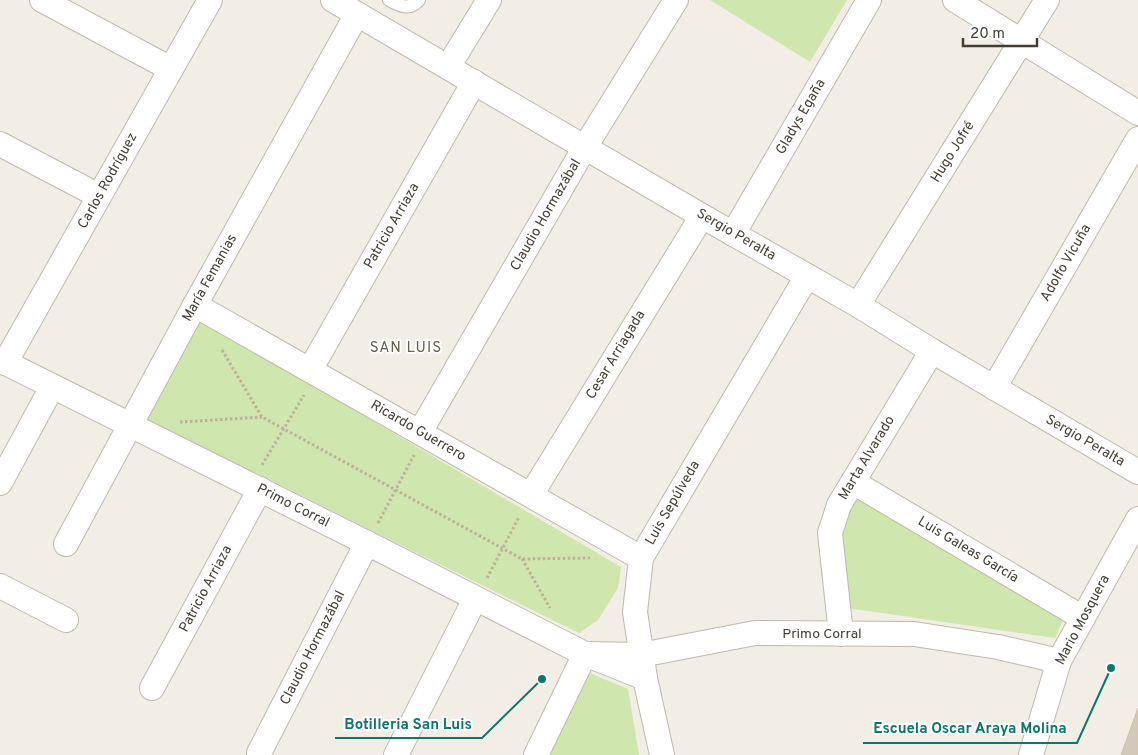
<svg xmlns="http://www.w3.org/2000/svg" width="1138" height="755" viewBox="0 0 1138 755" font-family="Overpass,sans-serif">
<style>
.green{fill:#cfe6ae}
.building{fill:#d3c9bb;stroke:#cec0ae}
.lines{fill:none;stroke-linecap:round;stroke-linejoin:round}
.lane-casing{stroke:#c0b8ab;stroke-width:14}
.street-casing{stroke:#c0b8ab;stroke-width:26}
.path{stroke:#bfb099;stroke-width:3;stroke-dasharray:2.5 2.5;stroke-linecap:butt}
.lane{stroke:#fff;stroke-width:12}
.street{stroke:#fff;stroke-width:24}
.labels{text-anchor:middle;dominant-baseline:central;stroke-width:4;stroke-linejoin:round;paint-order:stroke}
.street-label{font-size:14px;fill:#443e35;stroke:#fff}
.neighbourhood-label{font-size:15px;letter-spacing:1px;fill:#675b4c;stroke:#fff}
.leader{fill:none;stroke:#0f766e;stroke-width:2}
.callout-dot{fill:#0f766e;stroke:#fff;stroke-width:2}
.callout-label{font-size:15px;text-anchor:middle;font-weight:bold;fill:#0f766e;stroke:#fff;stroke-width:4;stroke-linejoin:round;paint-order:stroke}
</style>
<rect width="100%" height="100%" fill="#f2eee5"/>
<!-- green -->
<g class="green">
<path d="M710,0h137l-37,62z"/>
<path d="M198,318l423,249 -3,21 -20,32 -19,13 -437,-216z"/>
<path d="M859,495l205,123 -9,20 -208,-30 -6,-84z"/>
<path d="M587,672l41,17 11,66h-93z"/>
</g>
<!-- building -->
<path class="building" d="M1138,708v47h-17z"/>
<g class="lines">
<defs>
<path id="lane" d="M389,0c11,6 21,11 30,0"/>
<g id="street">
<path d="M42,0l129,69"/>
<path d="M333,0l369,216 156,89 74,46 206,121"/>
<path d="M955,0l183,113"/>
<path d="M448,67l41,-67"/>
<path d="M0,144l99,52"/>
<path d="M733,234l136,-234"/>
<path d="M195,305l446,253"/>
<path d="M858,305l189,-305"/>
<path d="M0,360l367,183 218,111 60,24"/>
<path d="M5,363l205,-363"/>
<path d="M310,370l164,-288"/>
<path d="M994,388l144,-249"/>
<path d="M420,432l165,-285 91,-147"/>
<path d="M853,482l230,136"/>
<path d="M0,483l52,-96"/>
<path d="M531,495l171,-279"/>
<path d="M66,544l129,-239 162,-291"/>
<path d="M0,586l66,34"/>
<path d="M841,634l-11,-101 9,-28 93,-154"/>
<path d="M152,688l108,-199"/>
<path d="M259,753l108,-210"/>
<path d="M396,755l79,-156"/>
<path d="M536,755l49,-101 56,1 114,-22 159,1 84,13 61,14"/>
<path d="M662,755l-17,-77 -10,-66 6,-54 166,-282"/>
<path d="M1031,755l28,-94 79,-142"/>
</g>
</defs>
<!-- lane casing -->
<use href="#lane" class="lane-casing"/>
<!-- street casing -->
<use href="#street" class="street-casing"/>
<!-- path -->
<g class="path">
<path d="M222,350l40,67 260,142 68,-1"/>
<path d="M180,422l82,-5"/>
<path d="M262,465l42,-70"/>
<path d="M378,523l36,-68"/>
<path d="M522,559l28,49"/>
<path d="M487,578l32,-61"/>
</g>
<!-- lane -->
<use href="#lane" class="lane"/>
<!-- street -->
<use href="#street" class="street"/>
</g>
<g class="labels">
<!-- street labels -->
<g class="street-label">
<text transform="translate(801 117) rotate(-60)">Gladys Egaña</text>
<text transform="translate(953 152) rotate(-58)">Hugo Jofré</text>
<text transform="translate(108 181) rotate(-61)">Carlos Rodríguez</text>
<text transform="translate(546 215) rotate(-60)">Claudio Hormazábal</text>
<text transform="translate(392 226) rotate(-60)">Patricio Arriaza</text>
<text transform="translate(736 235) rotate(30)">Sergio Peralta</text>
<text transform="translate(1066 263) rotate(-60)">Adolfo Vicuña</text>
<text transform="translate(210 278) rotate(-61)">María Femanias</text>
<text transform="translate(616 355) rotate(-59)">Cesar Arriagada</text>
<text transform="translate(418 431) rotate(30)">Ricardo Guerrero</text>
<text transform="translate(1085 441) rotate(30)">Sergio Peralta</text>
<text transform="translate(867 458) rotate(-59)">Marta Alvarado</text>
<text transform="translate(673 503) rotate(-60)">Luis Sepúlveda</text>
<text transform="translate(293 506) rotate(27)">Primo Corral</text>
<text transform="translate(968 550) rotate(31)">Luis Galeas García</text>
<text transform="translate(206 589) rotate(-62)">Patricio Arriaza</text>
<text transform="translate(1083 620) rotate(-62)">Mario Mosquera</text>
<text x="822" y="634">Primo Corral</text>
<text transform="translate(313 648) rotate(-63)">Claudio Hormazábal</text>
</g>
<!-- neighbourhood labels -->
<g class="neighbourhood-label">
<text x="406" y="348">SAN LUIS</text>
</g>
</g>
<!-- callouts -->
<path class="leader" d="M542 679L482 738H335M1111 668L1077 743H863"/>
<g class="callout-dot">
<circle cx="542" cy="679" r="5"/>
<circle cx="1111" cy="668" r="5"/>
</g>
<g class="callout-label">
<text x="408" y="729">Botilleria San Luis</text>
<text x="970" y="733">Escuela Oscar Araya Molina</text>
</g>
<!-- scale -->
<path d="M963 38v8h74v-8" fill="none" stroke="#443e35" stroke-width="2.5"/>
<text x="970" y="38" font-size="15" fill="#443e35" stroke="#ffffff" stroke-width="4" paint-order="stroke">20 m</text>
</svg>
